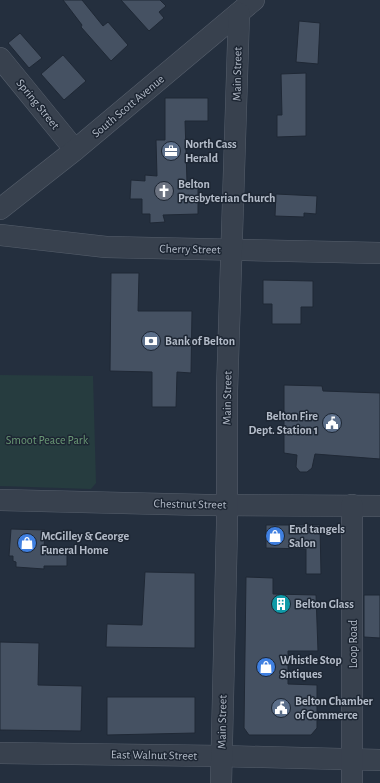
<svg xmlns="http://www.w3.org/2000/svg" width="380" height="783" viewBox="0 0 380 783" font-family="'Alegreya Sans',sans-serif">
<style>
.green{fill:#263c3f}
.building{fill:#455162;stroke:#1f2835}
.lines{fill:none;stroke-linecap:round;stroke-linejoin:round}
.minor-casing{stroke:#565f6c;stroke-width:22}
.minor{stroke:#38414e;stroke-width:21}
.labels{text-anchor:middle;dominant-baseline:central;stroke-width:3;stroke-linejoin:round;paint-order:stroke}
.street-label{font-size:12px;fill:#b4bcc9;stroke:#1d2633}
.poi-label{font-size:12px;font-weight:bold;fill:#b4bcc9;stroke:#1d2633;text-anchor:start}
.park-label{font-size:12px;fill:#6b9a76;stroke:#1d2633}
</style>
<rect width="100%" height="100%" fill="#242f3e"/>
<!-- green -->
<path class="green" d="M0,375l93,1 3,107 -5,6 -91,-3z"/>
<!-- building -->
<g class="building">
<path d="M63,0h19l21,26 5,-4 20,23 -17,16 -30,-34 1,-2z"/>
<path d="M121,0h39l6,6 -7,6 5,6 -15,13z"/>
<path d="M299,21l21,2 -2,41 -22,-2z"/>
<path d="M20,33l22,25 -13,10 -21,-25z"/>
<path d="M63,55l23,26 -22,19 -23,-26z"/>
<path d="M306,73v63l-29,1v-22h5l-1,-41z"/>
<path d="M165,98h43v23h-23l2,61h11v32l-35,1 2,7 -15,1v-9h-8v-15h-12l1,-19 14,1v-6l12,1 -1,-36h9z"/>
<path d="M276,194l41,2 -1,18 -12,-1v4l-29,-1z"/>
<path d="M111,273h28l-1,38h54l-1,62 -14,-1 -1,35h-24v-35l-42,-1z"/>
<path d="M263,280l50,1v26h-12v17h-29v-20h-9z"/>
<path d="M284,385l38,1 1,5 57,2v66l-65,-5 -3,14 -5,4h-7l-4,-5 1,-12 -13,-2z"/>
<path d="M266,525h54l1,49h-15v-25l-40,-1z"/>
<path d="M11,529l34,1 -1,18h23v18h-23v3l-28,-2v-5l-3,-1v-5h-4z"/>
<path d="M145,572l50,1v75l-89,-1 1,-23 35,1z"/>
<path d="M246,577l27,1v16l43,1 2,56h-30v33l29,1v43l-6,7h-62l-5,-7z"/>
<path d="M364,595h16v43l-16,-1z"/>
<path d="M0,642l39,1 -1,42 44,1 -1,45 -81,-1z"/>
<path d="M107,697h88v36l-88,2z"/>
</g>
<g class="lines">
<defs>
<g id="minor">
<path d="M0,58l75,92"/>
<path d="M0,209l75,-59 179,-150"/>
<path d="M0,235l106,12 274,6"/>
<path d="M0,500l205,5 175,1"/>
<path d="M0,753l221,3 159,4"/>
<path d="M221,783l6,-258v-134l12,-378"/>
<path d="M352,783v-278"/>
</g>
</defs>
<!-- minor casing -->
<use href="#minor" class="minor-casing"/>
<!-- minor -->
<use href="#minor" class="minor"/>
</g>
<!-- icons -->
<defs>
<symbol id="office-disc" viewBox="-11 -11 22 22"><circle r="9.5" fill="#5c6f8a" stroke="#1d2633"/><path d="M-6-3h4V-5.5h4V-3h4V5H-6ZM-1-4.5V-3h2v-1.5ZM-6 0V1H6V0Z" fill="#fff"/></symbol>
<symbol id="church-disc" viewBox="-11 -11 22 22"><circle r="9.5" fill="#6b7280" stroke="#1d2633"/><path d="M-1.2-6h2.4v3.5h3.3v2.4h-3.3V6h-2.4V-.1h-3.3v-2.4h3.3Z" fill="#fff"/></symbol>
<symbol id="bank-disc" viewBox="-11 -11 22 22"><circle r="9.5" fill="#5c6f8a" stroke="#1d2633"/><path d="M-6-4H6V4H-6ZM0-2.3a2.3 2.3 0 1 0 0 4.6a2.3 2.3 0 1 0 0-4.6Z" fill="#fff"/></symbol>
<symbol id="civic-disc" viewBox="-11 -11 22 22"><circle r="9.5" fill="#5c6f8a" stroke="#1d2633"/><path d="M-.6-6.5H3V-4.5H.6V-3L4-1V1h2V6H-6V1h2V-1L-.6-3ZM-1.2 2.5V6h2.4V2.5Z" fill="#fff"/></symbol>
<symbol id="shop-disc" viewBox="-11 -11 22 22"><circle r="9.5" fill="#3f7fe0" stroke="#1d2633"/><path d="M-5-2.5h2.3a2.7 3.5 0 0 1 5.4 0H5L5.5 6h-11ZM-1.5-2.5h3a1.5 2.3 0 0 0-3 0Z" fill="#fff"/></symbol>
<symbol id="building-disc" viewBox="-11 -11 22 22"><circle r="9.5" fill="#0f9aa8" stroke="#1d2633"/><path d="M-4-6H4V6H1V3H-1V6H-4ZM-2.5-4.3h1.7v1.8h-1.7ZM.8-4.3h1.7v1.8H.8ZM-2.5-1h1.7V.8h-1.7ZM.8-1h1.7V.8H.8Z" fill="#fff"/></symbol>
</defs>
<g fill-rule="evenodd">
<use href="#office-disc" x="160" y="140" width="22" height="22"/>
<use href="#church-disc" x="153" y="180" width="22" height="22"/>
<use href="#bank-disc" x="140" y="330" width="22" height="22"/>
<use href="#civic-disc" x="321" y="412" width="22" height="22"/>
<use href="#shop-disc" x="264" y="525" width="22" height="22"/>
<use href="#shop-disc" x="16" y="532" width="22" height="22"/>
<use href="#building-disc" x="270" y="593" width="22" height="22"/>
<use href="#shop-disc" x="255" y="656" width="22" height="22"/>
<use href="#civic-disc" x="270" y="697" width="22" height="22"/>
</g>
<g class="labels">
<!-- street labels -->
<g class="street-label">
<text transform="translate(237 74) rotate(-89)">Main Street</text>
<text transform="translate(38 104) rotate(51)">Spring Street</text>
<text transform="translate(128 106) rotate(-40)">South Scott Avenue</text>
<text transform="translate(190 249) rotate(1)">Cherry Street</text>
<text transform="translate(227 398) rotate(-89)">Main Street</text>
<text transform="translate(190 504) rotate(1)">Chestnut Street</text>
<text transform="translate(353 644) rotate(-90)">Loop Road</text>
<text transform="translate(222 722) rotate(-89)">Main Street</text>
<text transform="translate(154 755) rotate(1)">East Walnut Street</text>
</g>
<!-- poi labels -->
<g class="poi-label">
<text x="185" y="144">North Cass<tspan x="185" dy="14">Herald</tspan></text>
<text x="178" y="184">Belton<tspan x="178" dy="14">Presbyterian Church</tspan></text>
<text x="165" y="341">Bank of Belton</text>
<text x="318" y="416" text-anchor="end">Belton Fire<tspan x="318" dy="14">Dept. Station 1</tspan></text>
<text x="289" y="529">End tangels<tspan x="289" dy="14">Salon</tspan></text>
<text x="41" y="536">McGilley &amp; George<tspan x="41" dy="14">Funeral Home</tspan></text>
<text x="295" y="604">Belton Glass</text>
<text x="280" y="660">Whistle Stop<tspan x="280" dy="14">Sntiques</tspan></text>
<text x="295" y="701">Belton Chamber<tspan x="295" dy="14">of Commerce</tspan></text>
</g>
<!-- park labels -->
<g class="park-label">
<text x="47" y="440">Smoot Peace Park</text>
</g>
</g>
</svg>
